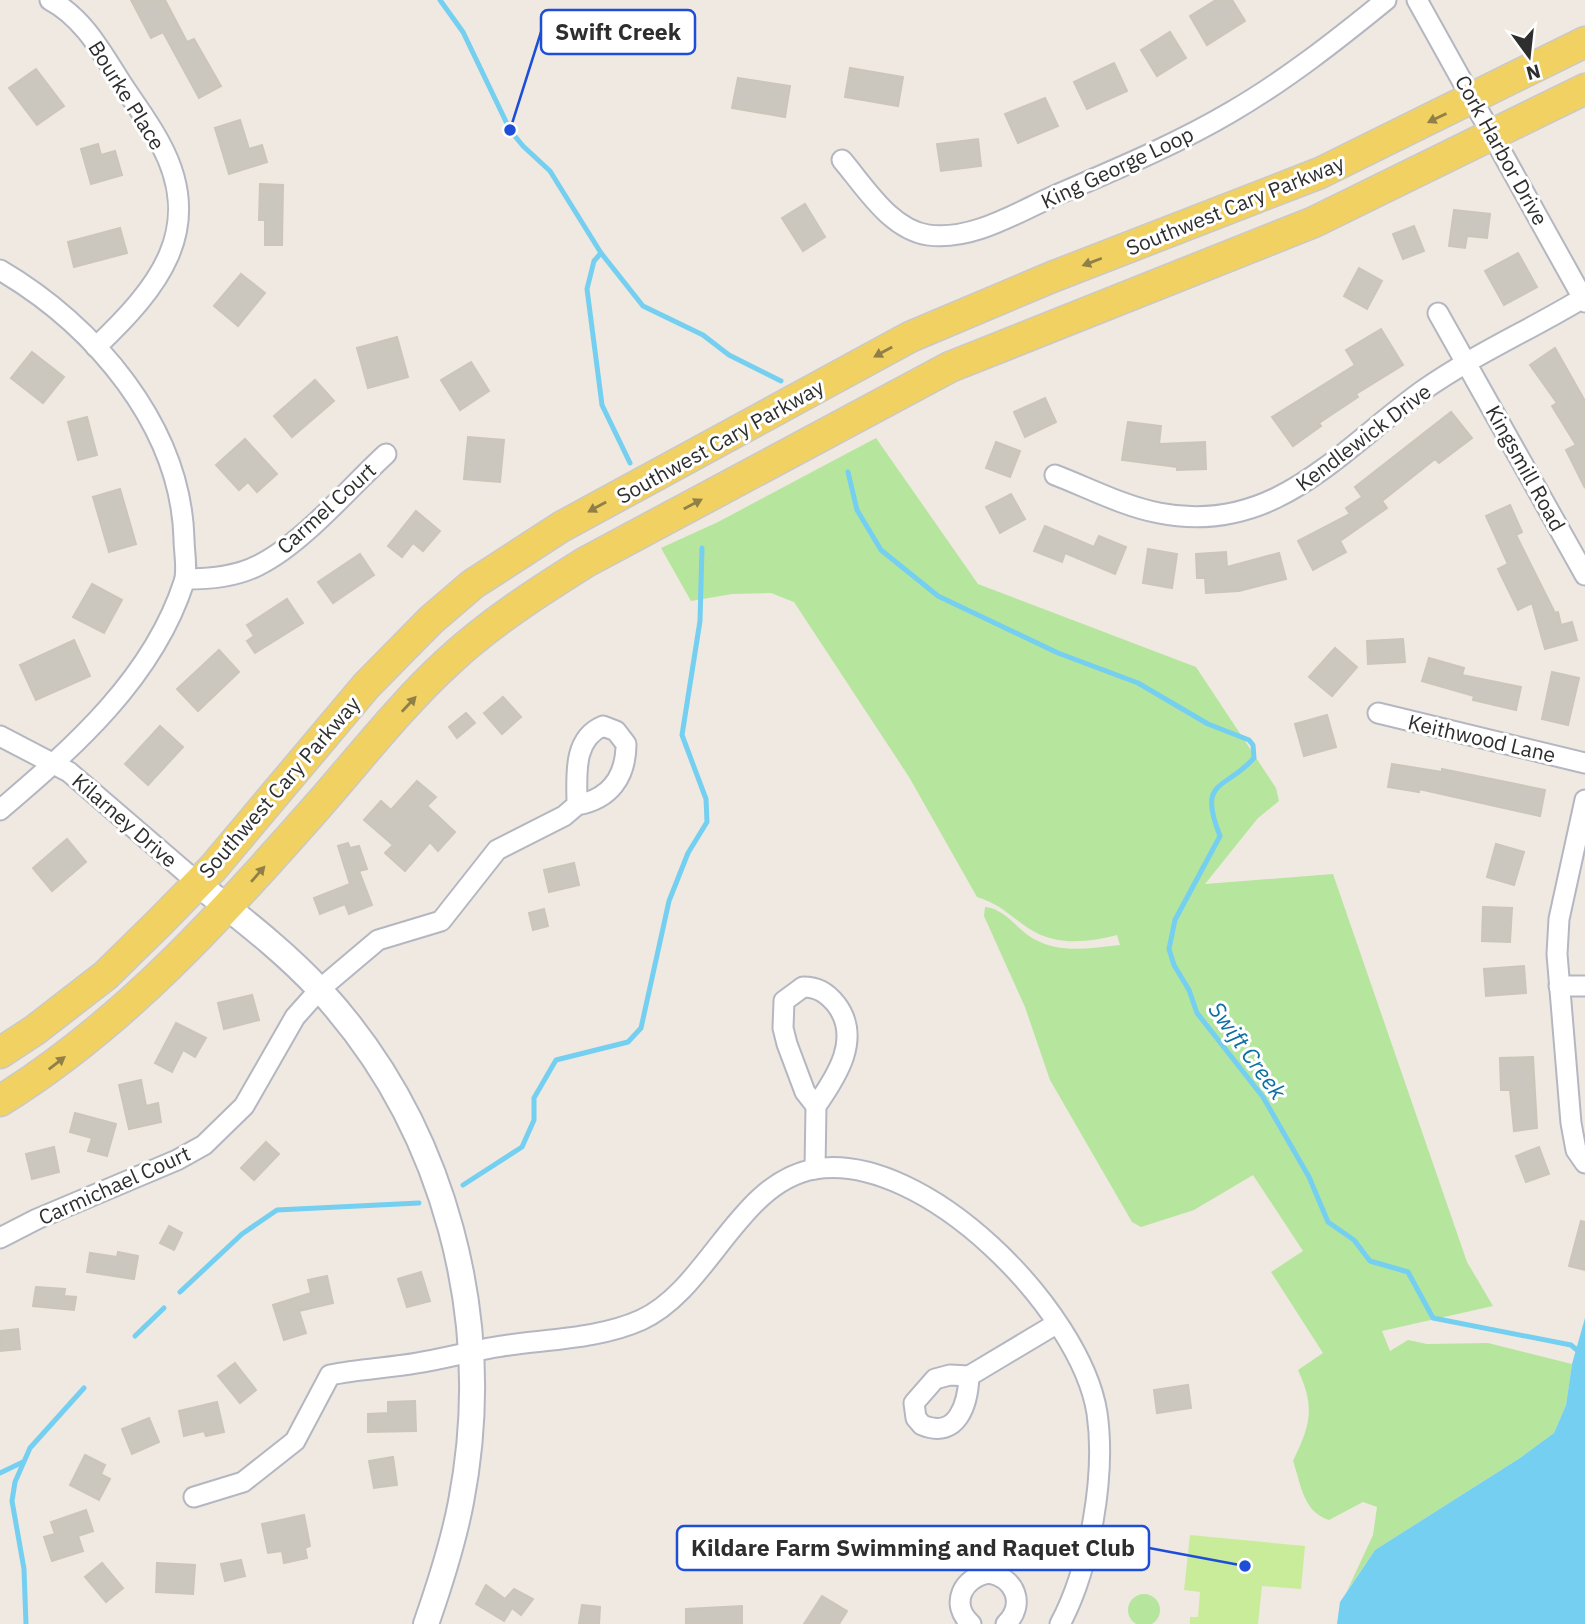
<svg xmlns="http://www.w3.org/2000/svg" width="1585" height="1624" viewBox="0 0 1585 1624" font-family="'IBM Plex Sans',sans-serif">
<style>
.green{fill:#b6e59e}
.pitch{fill:#c9ec9a}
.water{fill:#75cff0}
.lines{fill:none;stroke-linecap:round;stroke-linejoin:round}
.stream{stroke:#75cff0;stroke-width:5}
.building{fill:#cbc7bf;stroke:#cbc5ba;stroke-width:2}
.minor-casing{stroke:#b4b7c1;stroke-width:23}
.tertiary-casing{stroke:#b4b7c1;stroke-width:28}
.primary-casing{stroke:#c9c9c9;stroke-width:33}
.minor{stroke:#fff;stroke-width:19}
.tertiary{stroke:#fff;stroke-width:24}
.primary{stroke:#f2d163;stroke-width:30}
.oneway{fill:#908048}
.labels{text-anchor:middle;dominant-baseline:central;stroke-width:6;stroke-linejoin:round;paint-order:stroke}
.street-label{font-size:21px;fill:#2e2e2e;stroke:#fff}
.water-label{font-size:23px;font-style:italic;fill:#0d6fa3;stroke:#fff}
.leader{fill:none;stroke:#1d4ed8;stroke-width:2.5}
.callout-dot{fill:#1d4ed8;stroke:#fff;stroke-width:2.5}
.callout{fill:#fff;stroke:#1d4ed8;stroke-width:2.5}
.callout-label{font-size:23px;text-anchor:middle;font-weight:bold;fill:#2e2e2e}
</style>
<rect width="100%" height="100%" fill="#efe9e1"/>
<!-- green -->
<g class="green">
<path d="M876,438l102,146 218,83 80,121 3,13 -21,17 -53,66 128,-10 134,388 26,44 -111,25 8,20 18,-11 19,4 61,-1 84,21 -6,41 -12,28 -34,25 -145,92 -28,41 26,-56 4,-28 -14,-5 -34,18c-26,-8 -28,-36 -36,-59 18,-37 22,-54 5,-91l25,-17 -52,-81 32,-21 -50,-76 -59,35 -53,17 -9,-5 -82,-142 -25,-73 -41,-91 1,-9c21,2 31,22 49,32 27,15 56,9 86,6l-3,-10c-30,8 -62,11 -89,-7 -19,-13 -28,-24 -51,-31l-68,-120 -115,-175 -23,-9 -39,1 -41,7 -30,-53 57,-26z"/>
<circle cx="1144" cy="1610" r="16"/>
</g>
<!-- pitch -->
<path class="pitch" d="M1190,1535l115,11 -4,43 -39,-3 -4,38h-68v-7h8l2,-25 -16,-2z"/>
<!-- water -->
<path class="water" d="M1585,1318v306h-248l3,-22 35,-52 145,-92 34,-25 12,-28 6,-41z"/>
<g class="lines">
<!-- stream -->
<g class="stream">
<path d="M440,0l23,32 47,98 13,16 27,25 51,82 42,53 60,29 26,20 52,26"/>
<path d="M601,253l-7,8 -7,28 15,116 28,58"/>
<path d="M848,472l9,38 24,40 57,46 120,57 80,30 70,41 41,16 4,5 1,13c-29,33 -57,20 -34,78l-45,84 -6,29 5,16 15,25 8,23 66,84 46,80 19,45 26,18 16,21 38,11 25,46 138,27 14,12"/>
<path d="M463,1185l59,-38 12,-27v-22l22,-38 72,-18 13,-14 28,-127 19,-48 19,-31 -1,-23 -24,-64 18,-114 2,-73"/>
<path d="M180,1292l62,-58 35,-24 142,-7"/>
<path d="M135,1336l29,-28"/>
<path d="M0,1473l23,-11"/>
<path d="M26,1624l-2,-55 -12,-68 3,-19 15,-34 54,-60"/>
</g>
</g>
<!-- building -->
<g class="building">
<path d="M131,0h34l22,42 7,-3 27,47 -22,12 -36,-66 -12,6z"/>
<path d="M1216,0h16l13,21 -38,24 -17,-29z"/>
<path d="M1170,32l16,26 -29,18 -16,-26z"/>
<path d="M1114,63l13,28 -40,18 -13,-27z"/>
<path d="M850,68l53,9 -5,29 -53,-9z"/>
<path d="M36,69l28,37 -27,19 -28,-37z"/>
<path d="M738,78l52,8 -5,31 -53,-9z"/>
<path d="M1045,98l13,28 -40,17 -13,-29z"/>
<path d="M240,120l9,29 13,-4 5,17 -38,12 -14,-46z"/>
<path d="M978,139l3,27 -40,5 -4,-27z"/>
<path d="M98,144l3,11 14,-4 7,24 -31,9 -10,-35z"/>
<path d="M260,184l23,1 -1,60h-17v-25h-6z"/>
<path d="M805,204l20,33 -22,14 -21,-33z"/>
<path d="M1454,210l36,4 -3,24 -20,-2 -2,12 -16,-2z"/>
<path d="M1414,226l10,25 -21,8 -10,-25z"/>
<path d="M120,228l7,25 -53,14 -6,-25z"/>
<path d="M1518,253l19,34 -33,18 -19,-34z"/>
<path d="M1359,268l23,13 -15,28 -23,-13z"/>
<path d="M241,274l24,19 -27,33 -24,-20z"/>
<path d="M1381,329l22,36 -47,29 2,3 -39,26 2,3 -28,20 -21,-29 83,-52 -9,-15z"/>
<path d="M397,337l11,40 -40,11 -11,-40z"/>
<path d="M1555,348l30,53v87l-19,-38 10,-5 -24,-39 5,-3 -27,-38z"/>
<path d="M32,352l32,25 -21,26 -32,-25z"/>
<path d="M471,362l18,29 -29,19 -19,-30z"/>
<path d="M315,380l19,21 -42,36 -18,-21z"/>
<path d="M1045,398l11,24 -31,15 -11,-25z"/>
<path d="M1451,412l21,26 -33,25 -4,-4 -53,42 5,7 -47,33 6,11 -33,18 -15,-29 52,-27 -4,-6 16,-11 -7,-10z"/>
<path d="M87,417l10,38 -19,5 -10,-38z"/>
<path d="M1128,422l33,4 -2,18 46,-2 1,27 -29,1v-3l-55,-7z"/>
<path d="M468,437l36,3 -4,42 -36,-3z"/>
<path d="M245,439l32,35 -20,18 -9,-10 -9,8 -23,-25z"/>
<path d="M996,442l24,9 -10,26 -24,-9z"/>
<path d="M120,489l16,55 -27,8 -16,-55z"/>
<path d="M1011,494l14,25 -25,14 -14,-26z"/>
<path d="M1510,505l12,27 -6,3 39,78 3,-1 3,13 11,-3 5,18 -32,9 -13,-46 -14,7 -20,-41 10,-5 -22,-48z"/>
<path d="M416,511l24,20 -17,20 -10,-8 -11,14 -14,-11z"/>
<path d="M1045,526l49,21 5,-11 27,11 -11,27 -50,-21 -3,9 -28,-11z"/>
<path d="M1148,549l29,5 -5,34 -29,-5z"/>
<path d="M1226,552l1,15 52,-14 7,26 -47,12 -33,2 -1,-15h-8l-1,-24z"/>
<path d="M360,554l14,21 -41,28 -15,-21z"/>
<path d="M92,584l30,16 -18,33 -31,-16z"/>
<path d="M287,599l16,24 -48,30 -8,-12 7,-5 -7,-11z"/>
<path d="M1403,639l2,23 -37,2 -1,-23z"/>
<path d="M74,640l16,36 -54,24 -16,-35z"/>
<path d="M1335,648l22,19 -25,29 -23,-19z"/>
<path d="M219,650l20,22 -41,39 -21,-22z"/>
<path d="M1429,658l35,10 -2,7 59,12 -5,23 -43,-10 1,-4 -52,-15z"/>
<path d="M1552,672l27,6 -11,47 -26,-6z"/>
<path d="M503,697l18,20 -19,17 -18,-21z"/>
<path d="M466,713l9,10 -18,15 -8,-11z"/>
<path d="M1327,715l9,32 -32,9 -9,-32z"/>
<path d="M160,726l23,21 -35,38 -23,-21z"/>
<path d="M1392,764l50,8v-3l103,21 -5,26 -121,-27v3l-31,-5z"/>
<path d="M417,781l19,16 -9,9 28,26 -17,19 -8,-9 -25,29 -20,-18 8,-8 -29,-25 17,-19 10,9z"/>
<path d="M67,839l19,23 -34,29 -19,-23z"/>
<path d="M348,843l2,5 9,-2 8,23 -8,2 13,34 -23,9 -4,-10 -25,10 -6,-16 36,-14 -12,-38z"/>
<path d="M1496,844l28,8 -10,33 -27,-8z"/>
<path d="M574,863l5,22 -30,7 -5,-22z"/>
<path d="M1483,907l29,1 -2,34 -28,-1z"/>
<path d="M544,909l4,17 -15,4 -4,-17z"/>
<path d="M1524,966l2,27 -40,3 -2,-27z"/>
<path d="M252,995l7,25 -35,9 -6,-26z"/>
<path d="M176,1023l30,15 -11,19 -12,-7 -11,22 -17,-9z"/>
<path d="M1533,1057l4,71 -23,3 -4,-41h-9l-1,-32z"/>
<path d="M141,1080l5,26 12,-3 3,19 -32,7 -10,-44z"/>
<path d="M75,1113l41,11 -9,32 -19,-5 4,-13 -22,-6z"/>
<path d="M266,1142l13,12 -25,26 -13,-12z"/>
<path d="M54,1147l5,25 -27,7 -6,-25z"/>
<path d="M1539,1147l10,27 -23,8 -10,-26z"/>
<path d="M1581,1221l4,1v48l-16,-4z"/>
<path d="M169,1226l13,7 -8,17 -14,-7z"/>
<path d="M118,1252l20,4 -4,23 -47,-7 3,-19 27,4z"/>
<path d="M421,1272l9,29 -23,6 -9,-28z"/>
<path d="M327,1276l6,27 -34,8 7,22 -22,7 -11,-35 38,-12 -3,-13z"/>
<path d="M36,1287l29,2 -1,7 12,1 -2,13 -41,-4z"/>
<path d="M18,1329l2,20 -20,2v-20z"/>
<path d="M235,1363l21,27 -16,13 -22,-27z"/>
<path d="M1188,1385l3,23 -34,5 -3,-23z"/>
<path d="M415,1401l1,30 -48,1v-18l20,-1v-11z"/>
<path d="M217,1402l7,30 -18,4 -2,-5 -20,5 -5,-25z"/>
<path d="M149,1418l10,24 -27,12 -10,-25z"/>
<path d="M85,1455l20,10 -4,9 9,5 -11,21 -29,-15z"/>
<path d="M393,1457l4,28 -23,3 -5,-27z"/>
<path d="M86,1510l7,21 -15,5 5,15 -31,10 -8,-24 11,-3 -4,-12z"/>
<path d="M304,1515l6,31 -5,2 2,10 -23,5 -2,-12 -14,2 -6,-29z"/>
<path d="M241,1560l4,16 -20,5 -4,-17z"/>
<path d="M102,1563l21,25 -17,14 -21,-25z"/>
<path d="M157,1563l38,2 -2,29 -37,-2z"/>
<path d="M486,1585l19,14 9,-10 19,10 -12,16 -9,-7 -8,13 -28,-17z"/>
<path d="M822,1596l25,15 -8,13h-35z"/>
<path d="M582,1605l18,2 -1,17h-20z"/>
<path d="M742,1606v18h-56v-15z"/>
</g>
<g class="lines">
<defs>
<g id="minor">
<path d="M50,0c34,18 52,53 72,84 13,20 27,38 38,59 47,86 -2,145 -64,204"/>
<path d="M1417,0l168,302"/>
<path d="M842,160c23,27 48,69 86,75 44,6 88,-22 126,-39 60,-26 121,-51 177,-84 55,-32 106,-72 155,-112"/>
<path d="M0,270c94,55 181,156 184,269 0,13 4,31 0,43 -31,96 -110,165 -184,228"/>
<path d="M1438,313l147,262"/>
<path d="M1055,475c34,13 68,31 104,38 115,23 180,-62 263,-122 51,-36 108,-61 161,-93"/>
<path d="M185,579c25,0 51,-2 74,-14 43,-21 91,-78 127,-111"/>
<path d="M1378,713l207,50"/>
<path d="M0,736l69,36 136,117"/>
<path d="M1585,800l-26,119 -2,35 14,169 5,27 9,13"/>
<path d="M1559,986h26"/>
<path d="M815,1169l1,-63 -11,-14 -18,-48 -4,-16 1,-27 19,-14c14,0 23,5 33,17 26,34 1,72 -20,102"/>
<path d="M0,1238l37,-19 140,-59 27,-15 40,-39 51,-89 25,-28 58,-49 63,-19 56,-71 67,-34 13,-11c0,-28 -5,-66 26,-79l13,5 10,13c0,33 -16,55 -49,61"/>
<path d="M969,1376c-1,27 -11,64 -47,49l-6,-7 -2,-15 21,-24 15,-4 19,1 87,-52"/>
<path d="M194,1497l49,-15 52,-41 35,-66c29,-6 58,-7 87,-12 31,-5 61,-14 92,-18 43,-6 92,-7 132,-25 68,-31 97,-138 174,-151 110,-18 266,142 282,244 9,62 -7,155 -37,211"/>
<path d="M971,1624c-22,-20 -8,-47 18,-51 26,5 37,31 17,51"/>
</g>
<path id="tertiary" d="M208,892c39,31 79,62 112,98 126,137 176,330 141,512 -8,42 -21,82 -35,122"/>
<g id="primary">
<path d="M0,1053l35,-23 71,-55 54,-53 53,-54 153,-182 65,-66 42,-36 88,-57 349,-190 142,-60 268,-104 265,-131"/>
<path d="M0,1101c123,-76 222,-186 317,-294 43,-49 84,-102 132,-146 41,-38 89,-69 137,-99l364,-195 364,-145 271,-133"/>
</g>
</defs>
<!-- minor casing -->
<use href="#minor" class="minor-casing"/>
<!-- tertiary casing -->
<use href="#tertiary" class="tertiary-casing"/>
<!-- primary casing -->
<use href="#primary" class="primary-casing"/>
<!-- minor -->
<use href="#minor" class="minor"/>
<!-- tertiary -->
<use href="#tertiary" class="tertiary"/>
<!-- primary -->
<use href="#primary" class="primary"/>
</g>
<!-- one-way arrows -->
<defs><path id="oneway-solid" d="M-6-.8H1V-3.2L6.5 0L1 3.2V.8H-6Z" transform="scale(1.75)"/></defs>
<g class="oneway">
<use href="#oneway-solid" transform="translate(1437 118) rotate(154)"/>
<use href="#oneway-solid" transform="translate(1092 262) rotate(159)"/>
<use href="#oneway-solid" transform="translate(883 352) rotate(151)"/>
<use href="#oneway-solid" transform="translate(693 504) rotate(-28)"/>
<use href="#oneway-solid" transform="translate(597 507) rotate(151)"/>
<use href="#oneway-solid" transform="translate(409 704) rotate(-47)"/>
<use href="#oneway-solid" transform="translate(258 874) rotate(-49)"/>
<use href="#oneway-solid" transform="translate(57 1063) rotate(-38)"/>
</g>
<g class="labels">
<!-- street labels -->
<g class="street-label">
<text transform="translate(127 95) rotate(58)">Bourke Place</text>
<text transform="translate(1502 150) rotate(61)">Cork Harbor Drive</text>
<text transform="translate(1117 167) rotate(-25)">King George Loop</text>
<text transform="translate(1235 205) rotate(-22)">Southwest Cary Parkway</text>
<text transform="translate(1363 437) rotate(-37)">Kendlewick Drive</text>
<text transform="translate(720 441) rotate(-29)">Southwest Cary Parkway</text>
<text transform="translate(1526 468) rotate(61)">Kingsmill Road</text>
<text transform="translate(326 508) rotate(-42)">Carmel Court</text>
<text transform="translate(1482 738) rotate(13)">Keithwood Lane</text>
<text transform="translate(279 787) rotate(-49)">Southwest Cary Parkway</text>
<text transform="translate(125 820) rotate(41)">Kilarney Drive</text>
<text transform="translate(114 1185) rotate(-24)">Carmichael Court</text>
</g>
<!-- water labels -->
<g class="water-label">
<text transform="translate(1248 1050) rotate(54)">Swift Creek</text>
</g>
</g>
<!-- callouts -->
<path class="leader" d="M510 130L541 32M1245 1566L1149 1548"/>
<g class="callout-dot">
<circle cx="510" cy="130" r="7"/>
<circle cx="1245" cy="1566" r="7"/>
</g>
<g class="callout">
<rect x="541" y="10" width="154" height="44" rx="7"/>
<rect x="677" y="1526" width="472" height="44" rx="7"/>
</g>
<g class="callout-label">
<text x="618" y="40">Swift Creek</text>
<text x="913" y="1556">Kildare Farm Swimming and Raquet Club</text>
</g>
<!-- north arrow -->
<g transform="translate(1529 56) rotate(165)" stroke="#ffffff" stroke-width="5" paint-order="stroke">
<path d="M0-5L12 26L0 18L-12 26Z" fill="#2e2e2e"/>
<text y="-10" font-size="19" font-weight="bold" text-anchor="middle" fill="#2e2e2e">N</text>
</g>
</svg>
